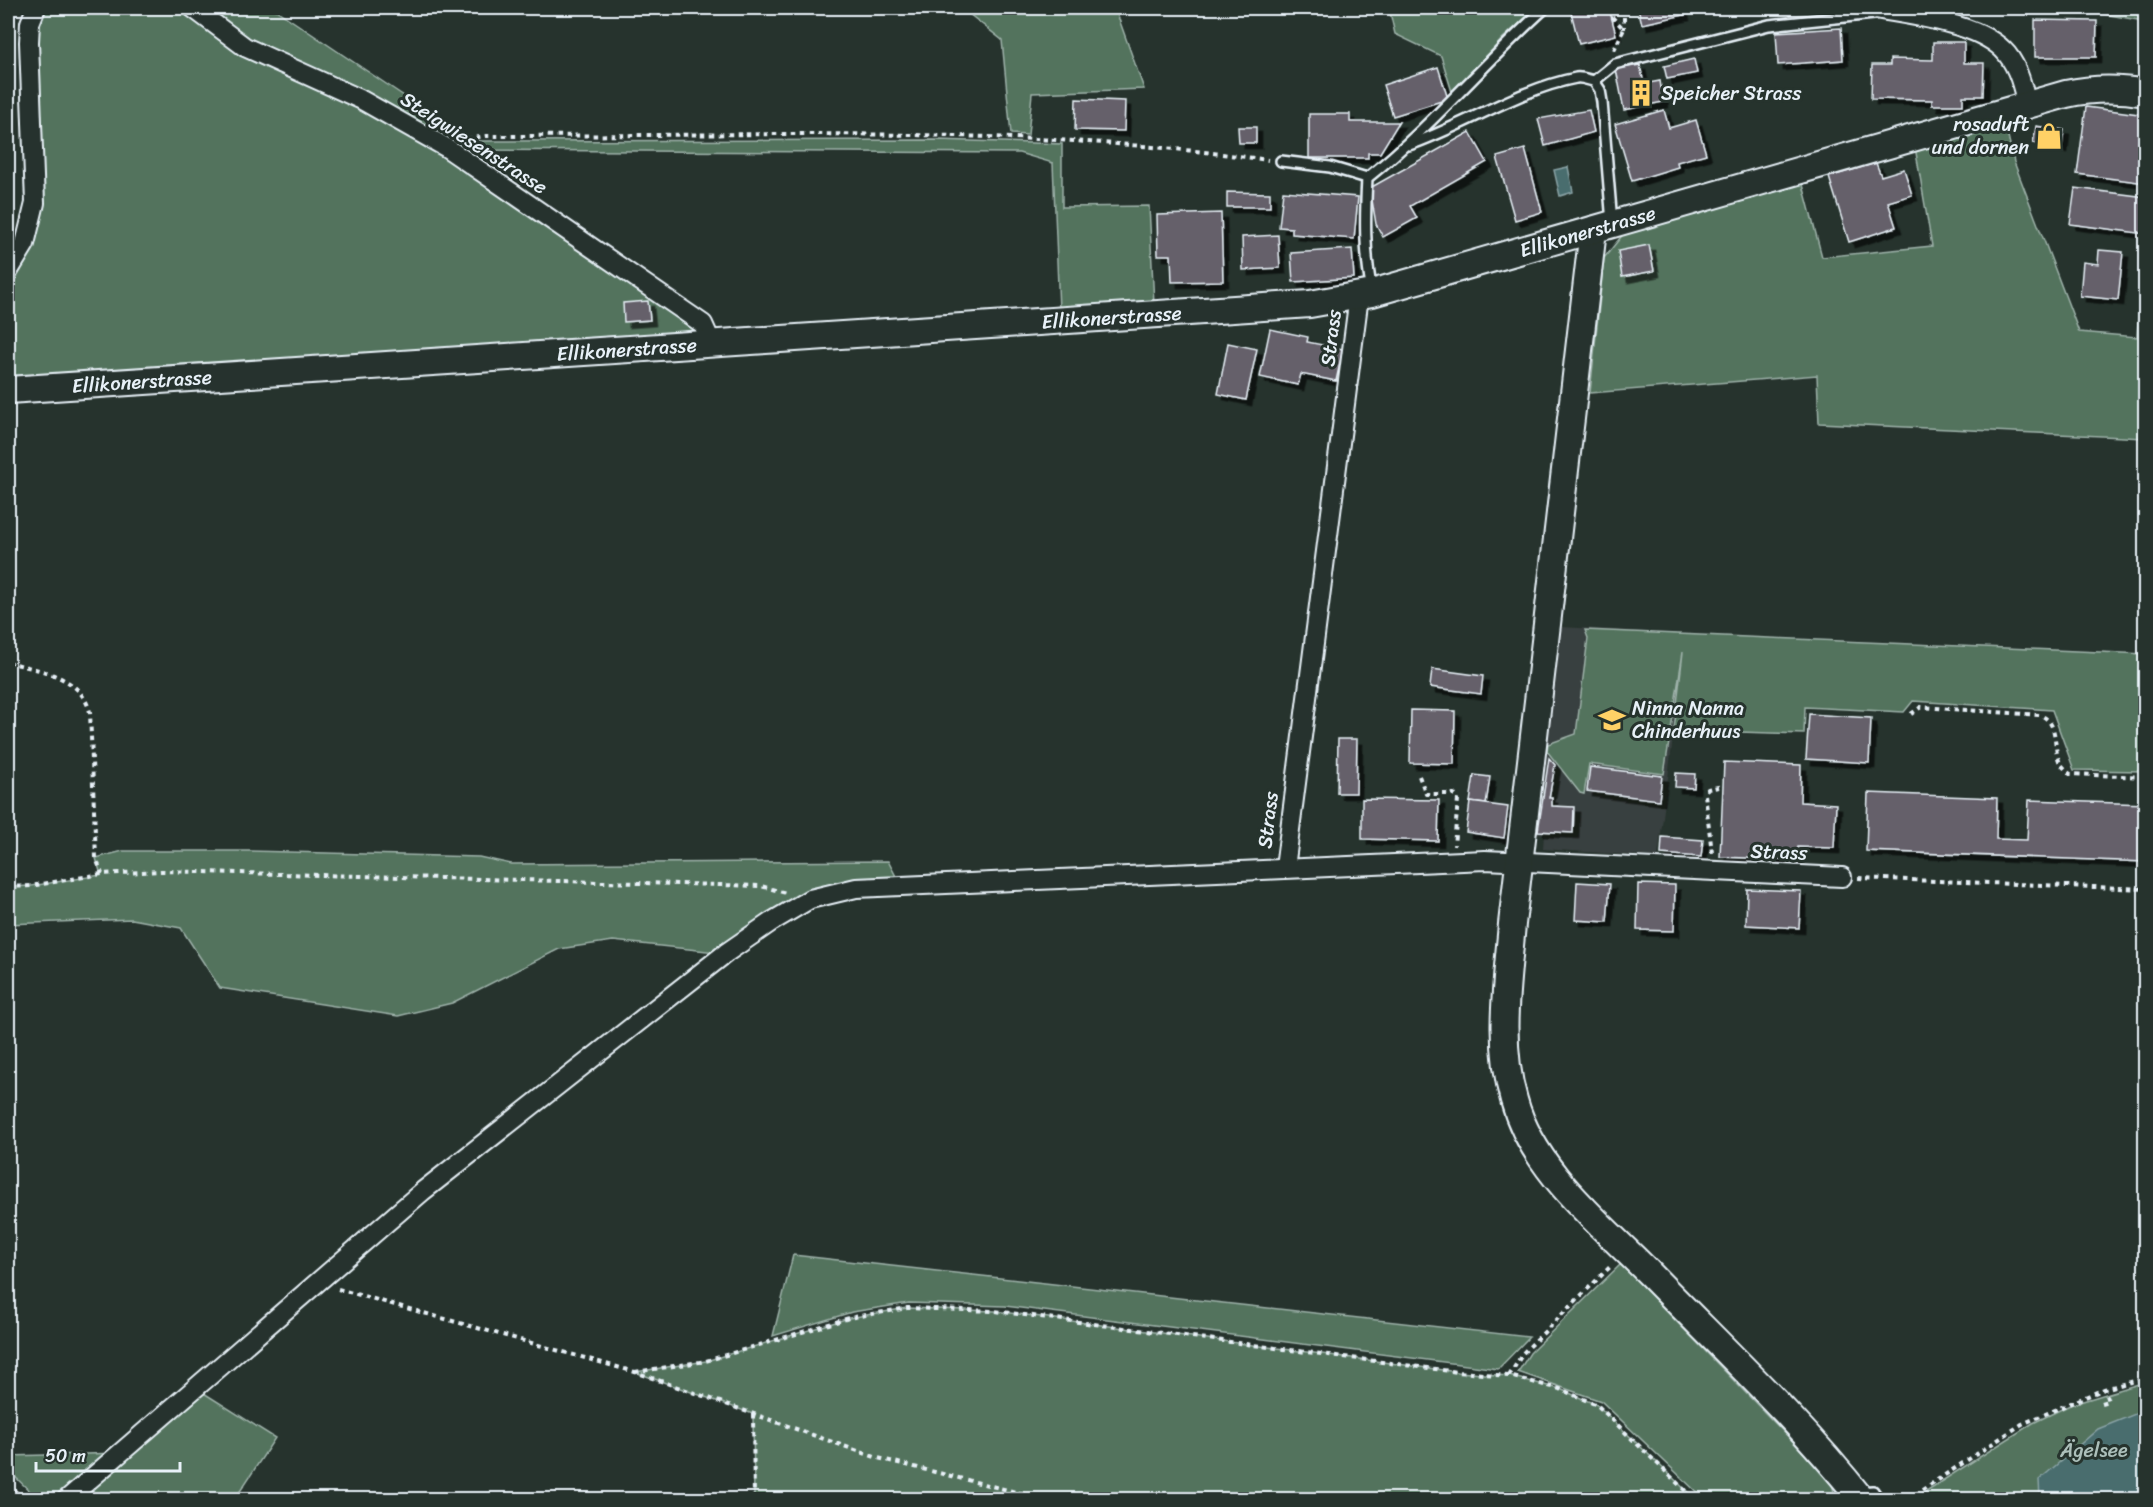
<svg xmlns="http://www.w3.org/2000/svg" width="2153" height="1507" viewBox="0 0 2153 1507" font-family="Sriracha,sans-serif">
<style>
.built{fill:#39403f}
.green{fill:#53735d;stroke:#9eb2aa;stroke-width:1.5}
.water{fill:#496d6e;stroke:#89a2a5;stroke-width:1.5}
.building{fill:#65606a;stroke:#e8f1f8;stroke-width:1.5;filter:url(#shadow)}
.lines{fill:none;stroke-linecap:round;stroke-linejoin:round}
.lane-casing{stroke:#e8f1f8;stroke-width:14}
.street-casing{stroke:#e8f1f8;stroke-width:22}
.secondary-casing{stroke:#e8f1f8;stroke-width:30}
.path{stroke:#e8f1f8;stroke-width:4;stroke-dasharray:4.5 4.5;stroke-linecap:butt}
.lane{stroke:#26332d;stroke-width:9}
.street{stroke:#26332d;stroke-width:18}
.secondary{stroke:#26332d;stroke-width:26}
.labels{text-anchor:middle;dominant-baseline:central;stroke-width:6;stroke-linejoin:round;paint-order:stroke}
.poi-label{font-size:20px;fill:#e8f1f8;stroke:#26332d;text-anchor:start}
.street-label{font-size:20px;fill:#e8f1f8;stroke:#26332d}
.park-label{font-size:20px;fill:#acbfba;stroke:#26332d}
</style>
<defs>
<filter id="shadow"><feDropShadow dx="5.5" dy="5.5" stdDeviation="0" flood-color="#0009"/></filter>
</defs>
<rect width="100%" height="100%" fill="#26332d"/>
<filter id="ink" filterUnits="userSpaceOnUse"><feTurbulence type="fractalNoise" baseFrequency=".0167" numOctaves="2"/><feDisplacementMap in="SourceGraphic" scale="12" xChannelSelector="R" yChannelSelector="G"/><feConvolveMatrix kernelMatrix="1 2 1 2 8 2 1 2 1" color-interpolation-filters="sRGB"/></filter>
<g filter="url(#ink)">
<!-- built -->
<path class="built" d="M1561,627l125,7 -28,223 -115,-8 1,-15 -7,-1 2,-28z"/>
<!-- green -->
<g class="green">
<path d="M36,8h237l195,131 -20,9 254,176 10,20 -704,46v-118l17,-28z"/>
<path d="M934,8h181l29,81 -112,4 -4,42 -17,-1 -9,-94 -33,-26 -29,-2z"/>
<path d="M1389,8h148l-35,31 -49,56 -12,-39 -46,-22z"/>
<path d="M2069,8h76v15l-7,-3z"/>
<path d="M2004,119l10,43 65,170 58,5 2,-34h6v135l-326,-15 -2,-48 -227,18 14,-135 25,-31 172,-50 21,80 110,-11 -17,-99z"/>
<path d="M938,140l124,4v63l87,-1 5,98 -95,6 -6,-147 -34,-10 -554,-3 6,-9z"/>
<path d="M1585,630l560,24v117l-71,-1 -22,-60 -139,-9 -9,11 -99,-5 -1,27 -130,-4 9,-78 -19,122 -75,-10 -5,30 -4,-1 -33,-42 1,-7 28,-10 12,-96z"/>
<path d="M123,851h127l229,6 32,7 377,-3 13,25 -91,13 -84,54 -113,-12 -54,8 -107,54 -54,13 -178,-28 -39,-60 -49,-9 -124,5v-37l23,-1 70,-11 -5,-17z"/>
<path d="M793,1255l736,82 -31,32 -493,-63 -96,-3 -57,9 -79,24z"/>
<path d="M1621,1264l210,217 5,18h-132l-103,-98 -83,-29 12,-19z"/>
<path d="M907,1308l88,3 463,61 51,4 51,13 37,16 98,94h-941l-1,-85 -118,-42 71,-11 143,-43z"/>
<path d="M2145,1382v117l-233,1 121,-77 37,-18z"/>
<path d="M199,1390l76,48 -40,61h-142l-19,-18 -22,18h-14l-30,-29v-14l116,-3z"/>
</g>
<!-- water -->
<g class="water">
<path d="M1568,167l5,25 -13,4 -6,-26z"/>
<path d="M2145,1410v89h-105l-1,-19 59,-51z"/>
</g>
<!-- building -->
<g class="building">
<path d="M1570,8h39l7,27 -37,9z"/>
<path d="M1638,8h44l2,7 -42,9z"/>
<path d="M2035,20l62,1 -1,36h-61z"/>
<path d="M1841,28l2,32 -65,5 -2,-33z"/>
<path d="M1933,42h31v21h20l-1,33h-20v9h-31v-5l-61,-1 1,-34h18v-6l43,1z"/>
<path d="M1694,59l3,14 -30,6 -3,-13z"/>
<path d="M1640,65l4,19 16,-3 3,21 -39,8 -8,-41z"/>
<path d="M1438,67l10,32 -55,17 -10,-31z"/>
<path d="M1076,99l49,2 -1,30 -49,-1z"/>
<path d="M2086,107l60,8v68l-69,-9z"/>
<path d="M1589,110l5,22 -49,14 -7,-27z"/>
<path d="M1664,110l5,18 27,-8 10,34 -29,8 1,5 -46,14 -17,-57z"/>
<path d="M1309,114h41v8h49l-19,31h-12v5h-59z"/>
<path d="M2036,126l28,4 -2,17 -29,-4z"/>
<path d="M1238,127h18v16h-17z"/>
<path d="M1470,132l17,30 -77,44 7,12 -34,19 -7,-13 -6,-36z"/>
<path d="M1525,149l17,63 -27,8 -18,-63z"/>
<path d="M1876,163l5,13 23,-7 8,26 -24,7 8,25 -47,15 -20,-65z"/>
<path d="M2075,188l71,9v37l-76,-10z"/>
<path d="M1283,191l75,6 -4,42 -62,-5v-6l-13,-1z"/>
<path d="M1227,192l43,1v14h-43z"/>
<path d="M1221,213l2,68 -51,1 -1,-27h-13l-1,-40z"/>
<path d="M1278,235l2,33 -37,2 -1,-33z"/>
<path d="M1649,245l5,26 -32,6 -4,-26z"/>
<path d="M1352,249l2,29 -61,4 -2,-29z"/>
<path d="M2099,250l24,2 -5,48 -38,-4 3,-34 15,2z"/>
<path d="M648,301l2,19 -26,2 -1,-19z"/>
<path d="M1270,329l38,8 -1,5 36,7 -7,32 -35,-7 -3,11 -38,-8z"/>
<path d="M1228,343l29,6 -11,51 -28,-6z"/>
<path d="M1432,669l51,7 -2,18 -51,-7z"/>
<path d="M1411,710l44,1 -1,53 -44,-1z"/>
<path d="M1809,714l62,4 -2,45 -63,-4z"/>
<path d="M1338,739h19l-1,54h-19z"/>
<path d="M1549,758l6,7 -6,33h3v8l22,1 -1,26 -35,-2z"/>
<path d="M1724,762l77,3 -1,37 36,2 -2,44 -36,-1 -1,13 -77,-3z"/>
<path d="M1590,767l72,9 -3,24 -72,-9z"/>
<path d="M1676,773l19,1 -1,14 -19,-1z"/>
<path d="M1474,775l16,2 -4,27 -16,-2z"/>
<path d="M1868,793l129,5 -1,41 31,1 2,-40 117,4v58l-280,-11z"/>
<path d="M1362,799l77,1 -1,41 -76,-2z"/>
<path d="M1470,802l38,5 -4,31 -38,-6z"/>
<path d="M1662,837l41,3 -2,17 -40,-3z"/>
<path d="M1577,882l33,2 -3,38 -32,-2z"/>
<path d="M1638,884l37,1 -1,46 -37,-1z"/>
<path d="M1747,889l54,2 -2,37 -53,-3z"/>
<path d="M8,1482l15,16 -2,2h-13z"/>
</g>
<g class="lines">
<defs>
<g id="lane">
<path d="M1594,81l21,-17 154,-39 105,-11"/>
<path d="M1409,145c55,-19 110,-56 167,-67 6,-1 12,2 18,3l6,9 2,12 10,121"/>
<path d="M1281,161l49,6 37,11"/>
<path d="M1372,291c-8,-38 -7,-75 -5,-113 64,-51 117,-115 178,-170"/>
<path d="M1860,1492l13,-1 6,9"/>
</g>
<g id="street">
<path d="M193,8l52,39 115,52 87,49 256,176 9,20"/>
<path d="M1870,8c40,8 111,14 137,46 12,15 16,34 20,52"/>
<path d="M8,272l17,-28 10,-41 -6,-161 1,-19 6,-15"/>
<path d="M1285,868l74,-572"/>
<path d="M66,1500l357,-309 303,-238 45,-31 39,-23 46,-11 629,-28 357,17"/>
</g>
<g id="secondary">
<path d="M1593,230l-81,694c-5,59 -15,118 2,176 19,71 87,124 136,174 72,74 148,145 212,226"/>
<path id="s1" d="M8,390l1302,-86 62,-11 694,-199c28,-6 52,-6 80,-1"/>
</g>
</defs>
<!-- lane casing -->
<use href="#lane" class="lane-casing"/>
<!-- street casing -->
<use href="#street" class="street-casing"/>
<!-- secondary casing -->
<use href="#secondary" class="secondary-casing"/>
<!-- path -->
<g class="path">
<path d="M1624,8v21"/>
<path d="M1612,17l12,12 -10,21"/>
<path d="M467,139l19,-3c260,0 524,-12 782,24"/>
<path d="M8,662c32,9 72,13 82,50l6,146 6,16"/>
<path d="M1911,714l10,-7 119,8c20,8 12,31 20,48 2,3 7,8 10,11l76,3"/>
<path d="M1419,776l7,18h28l4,5 -4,47"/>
<path d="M1712,853l-7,-59 3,-5 15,-3"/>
<path d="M1858,878l288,11"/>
<path d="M8,887l23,-1 71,-12 58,-3 601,15 25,7"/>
<path d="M338,1289l297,83 243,86 162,40 37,2"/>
<path d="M635,1372l71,-11 143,-43 58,-10 88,3 463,61 51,4 51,13 37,16 98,95"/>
<path d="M1509,1376l14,-23 89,-88"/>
<path d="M2101,1403l7,-2 -4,-12"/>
<path d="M753,1414l1,86"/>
<path d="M1907,1500l115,-76 82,-35 42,-11"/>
</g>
<!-- lane -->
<use href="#lane" class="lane"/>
<!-- street -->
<use href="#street" class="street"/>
<!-- secondary -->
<use href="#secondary" class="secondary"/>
</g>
</g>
<!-- icons -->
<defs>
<symbol id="building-bare" viewBox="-9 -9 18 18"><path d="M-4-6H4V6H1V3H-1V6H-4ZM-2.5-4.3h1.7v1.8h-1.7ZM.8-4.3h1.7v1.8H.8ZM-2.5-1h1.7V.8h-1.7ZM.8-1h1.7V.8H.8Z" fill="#ffd166" stroke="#26332d" stroke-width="2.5" paint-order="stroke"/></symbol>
<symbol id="shop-bare" viewBox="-9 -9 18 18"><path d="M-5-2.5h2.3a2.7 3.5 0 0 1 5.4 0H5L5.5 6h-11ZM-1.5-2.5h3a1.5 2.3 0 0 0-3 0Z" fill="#ffd166" stroke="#26332d" stroke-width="2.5" paint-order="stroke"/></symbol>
<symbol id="school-bare" viewBox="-9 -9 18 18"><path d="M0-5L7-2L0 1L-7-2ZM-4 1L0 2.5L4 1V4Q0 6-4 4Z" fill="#ffd166" stroke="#26332d" stroke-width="2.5" paint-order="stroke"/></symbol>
</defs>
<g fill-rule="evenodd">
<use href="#building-bare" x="1622" y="74" width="38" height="38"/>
<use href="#shop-bare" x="2030" y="117" width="38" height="38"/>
<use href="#school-bare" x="1593" y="701" width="38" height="38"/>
</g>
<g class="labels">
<!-- poi labels -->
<g class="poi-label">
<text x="1661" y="93">Speicher Strass</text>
<text x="2029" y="124" text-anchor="end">rosaduft<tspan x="2029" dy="23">und dornen</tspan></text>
<text x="1632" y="708">Ninna Nanna<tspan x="1632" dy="23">Chinderhuus</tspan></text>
</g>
<!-- street labels -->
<g class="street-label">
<text transform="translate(474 143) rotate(33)">Steigwiesenstrasse</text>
<text stroke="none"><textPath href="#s1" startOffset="1592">Ellikonerstrasse</textPath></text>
<text stroke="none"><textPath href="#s1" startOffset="1106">Ellikonerstrasse</textPath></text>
<text transform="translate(1331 338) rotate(-83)">Strass</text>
<text stroke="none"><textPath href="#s1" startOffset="620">Ellikonerstrasse</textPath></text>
<text stroke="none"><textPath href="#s1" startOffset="134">Ellikonerstrasse</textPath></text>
<text transform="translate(1268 820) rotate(-83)">Strass</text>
<text transform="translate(1779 852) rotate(2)">Strass</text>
</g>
<!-- park labels -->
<g class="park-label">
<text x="2094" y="1450">Ägelsee</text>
</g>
</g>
<!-- margin -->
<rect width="2153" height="1507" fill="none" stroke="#26332d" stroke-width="30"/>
<rect x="15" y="15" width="2123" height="1477" fill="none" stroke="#e8f1f8" stroke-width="2" filter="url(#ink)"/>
<!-- scale -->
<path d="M36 1462v9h144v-9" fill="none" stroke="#e8f1f8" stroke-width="3"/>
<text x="45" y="1462" font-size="18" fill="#e8f1f8" stroke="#26332d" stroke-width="4.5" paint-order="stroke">50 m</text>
</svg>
